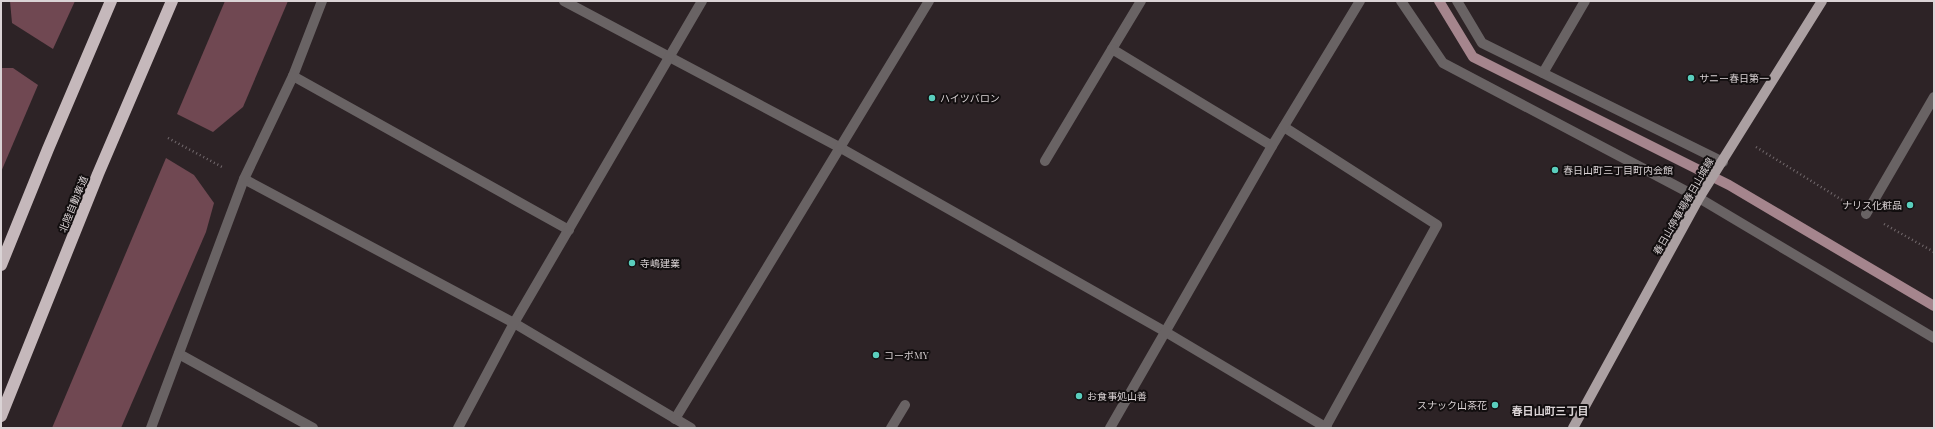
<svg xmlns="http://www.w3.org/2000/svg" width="1935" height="429" viewBox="0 0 1935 429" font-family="'Playfair Display','Noto Sans JP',serif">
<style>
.forest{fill:#704852}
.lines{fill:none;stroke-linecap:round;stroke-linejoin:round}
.stream{stroke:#a5858d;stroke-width:10}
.path{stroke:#736a6d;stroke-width:2.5;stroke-dasharray:1 3;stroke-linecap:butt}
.minor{stroke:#696364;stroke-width:10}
.major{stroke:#aba0a2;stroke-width:10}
.highway{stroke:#c5b8bb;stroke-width:12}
.poi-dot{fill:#5acebd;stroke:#120e0f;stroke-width:1.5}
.labels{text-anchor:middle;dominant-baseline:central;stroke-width:4;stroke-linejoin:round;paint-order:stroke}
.poi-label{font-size:10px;fill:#dad3d5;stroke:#120e0f;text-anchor:start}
.street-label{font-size:10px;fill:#dad3d5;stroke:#120e0f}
.neighbourhood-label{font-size:11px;font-weight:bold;fill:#dad3d5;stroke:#120e0f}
</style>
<rect width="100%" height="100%" fill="#2d2326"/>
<!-- forest -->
<g class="forest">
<path d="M10,1h65l-22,48 -41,-26z"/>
<path d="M225,1h63l-45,106 -30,25 -36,-18z"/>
<path d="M1,68h12l25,17 -37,87z"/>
<path d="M166,158l28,17 20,28 -8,29 -85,196h-69z"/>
</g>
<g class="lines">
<!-- stream -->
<path class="stream" d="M1439,1l34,56 256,128 205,121"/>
<!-- path -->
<g class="path">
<path d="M168,138l56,30"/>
<path d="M1756,147l91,56"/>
<path d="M1884,224l50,28"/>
</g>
<!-- minor -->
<g class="minor">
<path d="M564,1l275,146 325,184 163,97"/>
<path d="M1401,1l42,62 256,135 235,140"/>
<path d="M1457,1l25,42 241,119"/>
<path d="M1112,49l29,-48"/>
<path d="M1543,73l42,-72"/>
<path d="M293,76l276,154"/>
<path d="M1284,127l153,98 -112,203"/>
<path d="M1045,161l67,-112 160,97"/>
<path d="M244,179l270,144 177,105"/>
<path d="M1866,214l68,-117"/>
<path d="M179,354l134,74"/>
<path d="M675,419l254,-418"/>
<path d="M151,428l93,-249 49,-103 29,-75"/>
<path d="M458,428l56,-105 188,-322"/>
<path d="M891,428l14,-23"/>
<path d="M1110,428l162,-282 88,-145"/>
</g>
<!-- major -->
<path class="major" d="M1573,428l126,-230 123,-197"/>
<!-- highway -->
<g class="highway">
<path d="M1,265l47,-116 63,-148"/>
<path d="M1,416l97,-242 74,-173"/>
</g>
</g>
<!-- markers -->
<g class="poi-dot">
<circle cx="1691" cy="78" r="4"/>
<circle cx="932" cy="98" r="4"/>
<circle cx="1555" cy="170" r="4"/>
<circle cx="1910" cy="205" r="4"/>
<circle cx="632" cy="263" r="4"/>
<circle cx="876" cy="355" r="4"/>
<circle cx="1079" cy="396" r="4"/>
<circle cx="1495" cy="405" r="4"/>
</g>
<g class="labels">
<!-- poi labels -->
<g class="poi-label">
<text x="1699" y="78">サニー春日第一</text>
<text x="940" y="98">ハイツバロン</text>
<text x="1563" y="170">春日山町三丁目町内会館</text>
<text x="1902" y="205" text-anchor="end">ナリス化粧品</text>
<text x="640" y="263">寺嶋建業</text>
<text x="884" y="355">コーポMY</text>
<text x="1087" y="396">お食事処山善</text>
<text x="1487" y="405" text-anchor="end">スナック山茶花</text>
</g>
<!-- street labels -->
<g class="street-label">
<text transform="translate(73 204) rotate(-68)">北陸自動車道</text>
<text transform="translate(1683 206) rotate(-60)">春日山停車場春日山城線</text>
</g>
<!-- neighbourhood labels -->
<g class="neighbourhood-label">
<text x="1550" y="410">春日山町三丁目</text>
</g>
</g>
<!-- border -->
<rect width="1935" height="429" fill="none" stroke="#dad3d5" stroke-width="4"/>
</svg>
